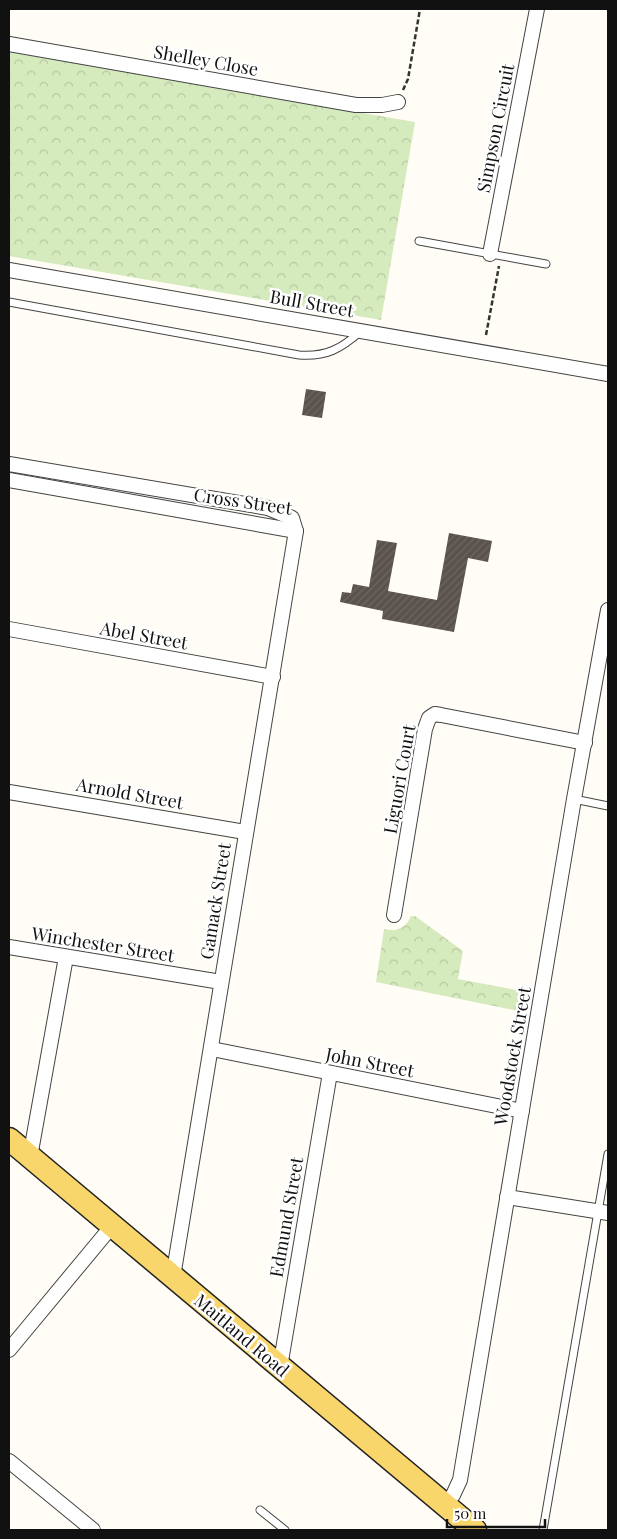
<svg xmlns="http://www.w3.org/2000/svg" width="617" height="1539" viewBox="0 0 617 1539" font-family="'Playfair Display',serif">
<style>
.park{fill:url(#park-crowns)}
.building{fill:url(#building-hatch)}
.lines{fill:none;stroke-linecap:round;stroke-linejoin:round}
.service-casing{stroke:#444;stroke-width:9}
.minor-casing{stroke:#444;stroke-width:16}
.primary-casing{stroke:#222;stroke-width:25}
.path{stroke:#333;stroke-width:2.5;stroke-dasharray:5 2.5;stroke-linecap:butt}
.service{stroke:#fff;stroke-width:7}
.minor{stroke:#fff;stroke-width:14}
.primary{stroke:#f9d66b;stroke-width:22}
.labels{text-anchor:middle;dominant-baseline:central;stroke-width:5;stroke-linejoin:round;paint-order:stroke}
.street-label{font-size:18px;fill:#111;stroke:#fff}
</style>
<defs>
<pattern id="park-crowns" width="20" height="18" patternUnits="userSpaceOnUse" patternTransform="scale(1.25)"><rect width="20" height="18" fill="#d5ebbd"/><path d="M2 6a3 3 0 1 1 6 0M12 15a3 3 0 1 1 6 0" fill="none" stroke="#b6c8a1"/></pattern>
<pattern id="building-hatch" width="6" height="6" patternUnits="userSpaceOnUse" patternTransform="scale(1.25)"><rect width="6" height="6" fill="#5a524d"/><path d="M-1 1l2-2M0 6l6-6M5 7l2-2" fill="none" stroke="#6d6662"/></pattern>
</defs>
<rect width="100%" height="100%" fill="#fffdf5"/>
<!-- park -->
<g class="park">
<path d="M9,52l406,70 -34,198 -372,-64z"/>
<path d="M411,916h4l48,35 -5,28 64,12 -3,20 -143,-29 8,-53c13,3 22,-1 27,-13z"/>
</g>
<!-- building -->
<g class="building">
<path d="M306,389l20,3 -4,26 -20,-3z"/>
<path d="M449,533l43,8 -4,21 -20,-4 -14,74 -72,-13 1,-8 -43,-9 2,-10 9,1 2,-9 16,3 8,-47 20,3 -9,48 49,9z"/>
</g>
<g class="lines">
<defs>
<g id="service">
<path d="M419,241l127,23"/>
<path d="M9,302l290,53c27,2 42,-6 62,-24"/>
<path d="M574,799l34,7"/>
<path d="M260,1510l25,20"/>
<path d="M543,1530l65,-376"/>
</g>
<g id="minor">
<path d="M9,44l347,61h26l16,-3"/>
<path d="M490,254l47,-245"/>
<path d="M9,270l599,104"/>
<path d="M9,464l259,44 24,10 4,13 -123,746"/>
<path d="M9,480l287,51"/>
<path d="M9,629l264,48"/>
<path d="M9,792l236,40"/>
<path d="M394,915l31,-186 4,-11 6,-4 6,1 144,28"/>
<path d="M9,947l212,35"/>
<path d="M212,1049l310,62"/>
<path d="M30,1157l36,-200"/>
<path d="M507,1197l101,16"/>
<path d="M9,1350l103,-124"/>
<path d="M280,1367l50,-294"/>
<path d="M9,1461l84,69"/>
<path d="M444,1505l9,-10 7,-15 114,-681 34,-189"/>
</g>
<path id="primary" d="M9,1139l466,391"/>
</defs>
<!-- service casing -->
<use href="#service" class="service-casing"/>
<!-- minor casing -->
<use href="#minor" class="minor-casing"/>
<!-- primary casing -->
<use href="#primary" class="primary-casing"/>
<!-- path -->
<g class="path">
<path d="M403,90l5,-11 12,-70"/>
<path d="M486,335l13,-69"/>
</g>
<!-- service -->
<use href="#service" class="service"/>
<!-- minor -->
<use href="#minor" class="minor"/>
<!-- primary -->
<use href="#primary" class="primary"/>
</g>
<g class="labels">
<!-- street labels -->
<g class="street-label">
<text transform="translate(206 60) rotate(10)">Shelley Close</text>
<text transform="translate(495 128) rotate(-79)">Simpson Circuit</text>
<text transform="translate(312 303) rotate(10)">Bull Street</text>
<text transform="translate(243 501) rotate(8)">Cross Street</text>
<text transform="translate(144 635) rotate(10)">Abel Street</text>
<text transform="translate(399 779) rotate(-80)">Liguori Court</text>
<text transform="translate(130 793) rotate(10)">Arnold Street</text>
<text transform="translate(215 901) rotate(-81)">Gamack Street</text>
<text transform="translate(103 944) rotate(9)">Winchester Street</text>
<text transform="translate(512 1056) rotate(-80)">Woodstock Street</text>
<text transform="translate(370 1062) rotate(11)">John Street</text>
<text transform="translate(286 1217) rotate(-80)">Edmund Street</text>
<text transform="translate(242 1335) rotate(40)">Maitland Road</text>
</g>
</g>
<!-- border -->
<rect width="617" height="1539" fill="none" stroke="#111111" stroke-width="20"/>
<!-- scale -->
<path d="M447 1519v8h98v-8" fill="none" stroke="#111111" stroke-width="2.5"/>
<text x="454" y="1519" font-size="15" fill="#111111" stroke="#ffffff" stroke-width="4" paint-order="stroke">50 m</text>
</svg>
